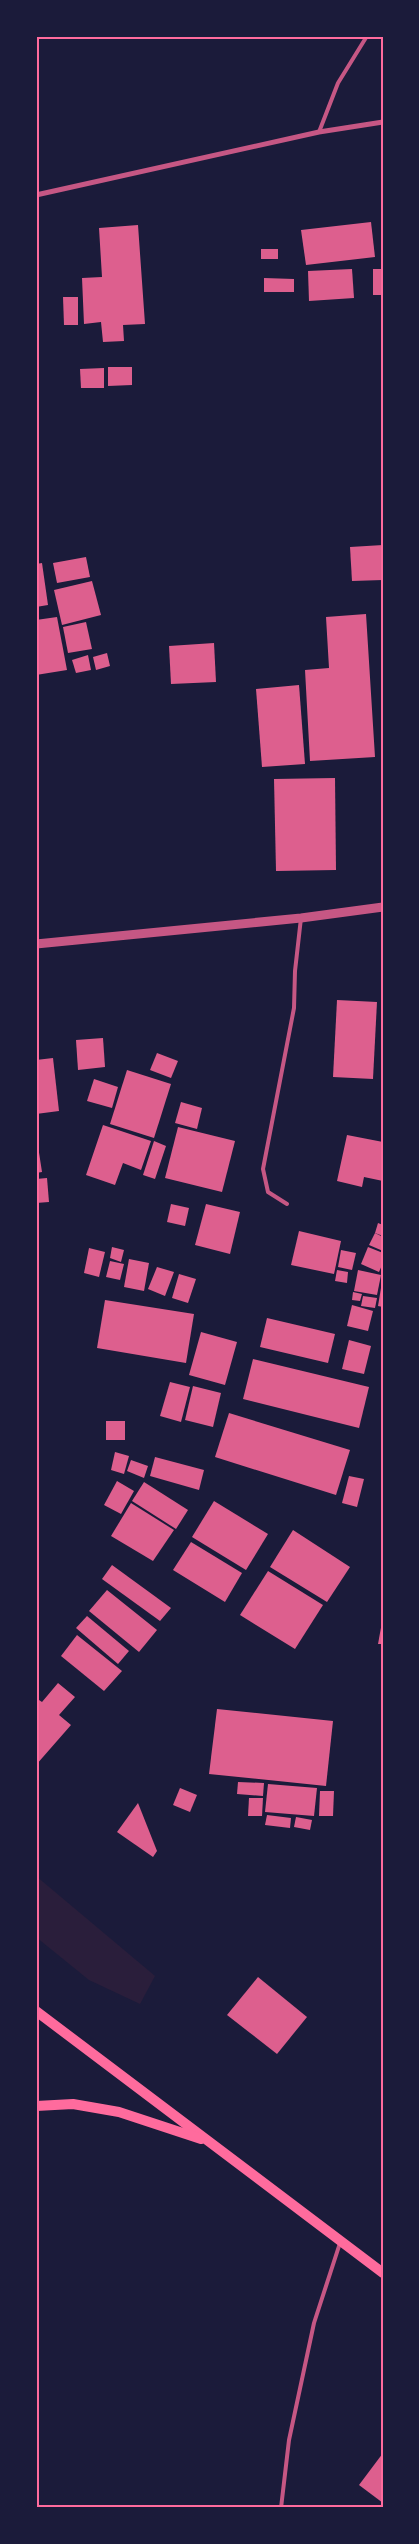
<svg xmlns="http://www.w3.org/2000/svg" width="419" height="2544" viewBox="0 0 419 2544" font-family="'Golos Text',sans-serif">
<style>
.green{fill:#2a1e3b}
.building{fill:#dd5f8e}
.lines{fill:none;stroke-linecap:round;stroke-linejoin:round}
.service{stroke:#c65784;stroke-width:4}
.minor{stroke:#c65784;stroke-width:5}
.tertiary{stroke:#c65784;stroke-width:9}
.secondary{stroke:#ff6b9d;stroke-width:10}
.neatline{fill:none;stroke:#ff6b9d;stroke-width:2}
</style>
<rect width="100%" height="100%" fill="#1b1b3a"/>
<!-- green -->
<path class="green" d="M36,1876l119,100 -15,28 -51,-24 -53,-43z"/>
<!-- building -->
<g class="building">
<path d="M371,222l4,35 -69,8 -5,-35z"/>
<path d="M138,225l7,99 -22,1 1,16 -21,1 -2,-20 -17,2 -2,-46 20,-1 -3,-49z"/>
<rect x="261" y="249" width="17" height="10"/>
<path d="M352,269l2,29 -45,3 -1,-30z"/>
<rect x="373" y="269" width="10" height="26"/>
<path d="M264,278l30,1v13h-30z"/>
<path d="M63,297h15v28h-14z"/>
<path d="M108,367h24v18l-24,1z"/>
<path d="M104,368v20h-23l-1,-19z"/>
<path d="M383,545v35l-31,1 -2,-34z"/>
<path d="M86,557l4,20 -33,6 -4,-20z"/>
<path d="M42,563l6,42 -12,2v-43z"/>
<path d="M92,581l9,34 -39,10 -8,-35z"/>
<path d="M366,614l9,143 -65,4 -5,-91 24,-2 -3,-51z"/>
<path d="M57,617l10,53 -31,5v-55z"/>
<path d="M86,622l6,27 -24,4 -5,-26z"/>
<path d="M214,643l2,39 -45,2 -2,-38z"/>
<path d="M107,653l3,13 -14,4 -3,-13z"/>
<path d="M88,655l3,15 -15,3 -4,-13z"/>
<path d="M299,685l6,79 -43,3 -6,-78z"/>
<path d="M335,778l1,92 -60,1 -2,-92z"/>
<path d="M337,1000l40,2 -4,77 -40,-2z"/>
<path d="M103,1038l2,29 -27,3 -2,-30z"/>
<path d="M157,1053l21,8 -7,17 -21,-8z"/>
<path d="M53,1058l6,53 -23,3v-54z"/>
<path d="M127,1070l44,14 -17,54 -44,-14z"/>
<path d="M94,1079l24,8 -6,21 -25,-7z"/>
<path d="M181,1102l21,6 -5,21 -22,-6z"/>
<path d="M103,1125l48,16 -10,29 -18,-7 -8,22 -29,-10z"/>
<path d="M178,1127l57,14 -13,51 -57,-14z"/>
<path d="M36,1133l6,39 -6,1z"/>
<path d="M347,1135l36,7v39l-19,-4 -2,10 -25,-6z"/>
<path d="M154,1141l12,5 -11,33 -12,-4z"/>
<path d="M47,1178l2,24 -13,1v-24z"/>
<path d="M171,1204l18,4 -4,18 -18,-4z"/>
<path d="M206,1204l34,8 -10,42 -35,-9z"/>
<path d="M378,1223l5,2v11l-8,-3z"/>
<path d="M299,1231l42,10 -7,33 -43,-9z"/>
<path d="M375,1233l8,4v14l-14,-6z"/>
<path d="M112,1247l12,3 -3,12 -11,-4z"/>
<path d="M368,1247l15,6v10l-4,9 -18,-8z"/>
<path d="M89,1248l16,4 -6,25 -15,-4z"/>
<path d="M341,1250l15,3 -4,17 -14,-3z"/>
<path d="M129,1259l20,4 -5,28 -20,-4z"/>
<path d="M110,1261l14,3 -4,16 -14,-3z"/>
<path d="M157,1267l17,5 -9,24 -17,-7z"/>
<path d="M337,1270l11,2 -1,11 -12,-2z"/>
<path d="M358,1270l23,5 -4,20 -23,-4z"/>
<path d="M179,1274l17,5 -8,24 -16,-5z"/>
<path d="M381,1288h2v19l-5,-1z"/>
<path d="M353,1292l9,2 -2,7 -8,-1z"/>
<path d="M363,1296l14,2 -2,10 -14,-2z"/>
<path d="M105,1300l89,14 -8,49 -89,-15z"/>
<path d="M352,1305l21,6 -5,20 -21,-5z"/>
<path d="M267,1318l68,16 -7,29 -68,-16z"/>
<path d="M201,1332l36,10 -12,43 -36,-10z"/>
<path d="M349,1340l22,6 -7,28 -22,-5z"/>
<path d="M253,1359l116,28 -10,41 -116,-29z"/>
<path d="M170,1382l20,5 -9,35 -21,-6z"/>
<path d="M193,1386l28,7 -8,34 -28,-7z"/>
<path d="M229,1413l121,37 -14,45 -121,-38z"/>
<rect x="106" y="1421" width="19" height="19"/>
<path d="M115,1452l14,4 -5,18 -13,-4z"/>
<path d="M155,1457l49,13 -5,20 -49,-14z"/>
<path d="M131,1460l17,6 -4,12 -17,-7z"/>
<path d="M349,1476l15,3 -7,28 -15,-4z"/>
<path d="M117,1481l17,10 -13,23 -17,-9z"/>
<path d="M144,1482l44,28 -12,19 -44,-28z"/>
<path d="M214,1501l54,33 -22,36 -54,-33z"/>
<path d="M131,1503l43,27 -21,31 -42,-25z"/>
<path d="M293,1530l57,37 -23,35 -57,-35z"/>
<path d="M191,1542l51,31 -17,29 -52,-32z"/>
<path d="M112,1565l59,43 -11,13 -58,-42z"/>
<path d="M268,1571l55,34 -28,44 -55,-34z"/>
<path d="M107,1590l50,40 -18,22 -50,-41z"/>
<path d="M87,1616l42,35 -11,13 -42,-36z"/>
<path d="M382,1622l1,1v21h-5z"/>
<path d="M77,1635l45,36 -18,20 -43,-35z"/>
<path d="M58,1683l17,14 -16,18 12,10 -35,40v-67l6,4z"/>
<path d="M217,1709l116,12 -7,65 -117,-12z"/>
<path d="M238,1782l26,1 -1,13 -26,-2z"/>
<path d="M268,1784l49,4 -3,28 -49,-4z"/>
<path d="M180,1788l17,7 -7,17 -17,-7z"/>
<path d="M320,1791h14l-1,25h-14z"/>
<path d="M249,1798h14l-1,18h-14z"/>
<path d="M138,1803l19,48 -4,6 -36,-25z"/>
<path d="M267,1815l24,3 -1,10 -25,-3z"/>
<path d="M296,1817l16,3 -2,10 -16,-3z"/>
<path d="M258,1977l49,40 -30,37 -50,-39z"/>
<path d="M383,2453v50l-24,-18z"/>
</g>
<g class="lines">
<!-- service -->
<g class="service">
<path d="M319,132l19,-49 29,-47"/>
<path d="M287,1204l-19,-12 -5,-23 31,-161 1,-37 6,-53"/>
<path d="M281,2508l8,-68 25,-117 26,-80"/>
</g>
<!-- minor -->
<path class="minor" d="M36,195l283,-63 64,-10"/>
<!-- tertiary -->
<path class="tertiary" d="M36,944l265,-26 82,-11"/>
<!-- secondary -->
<g class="secondary">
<path d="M36,2011l347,262"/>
<path d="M36,2106l37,-2 46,8 82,27"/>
</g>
</g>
<!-- border -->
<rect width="419" height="2544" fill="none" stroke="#1b1b3a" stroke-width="75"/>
<rect x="38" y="38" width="344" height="2468" class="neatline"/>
</svg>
